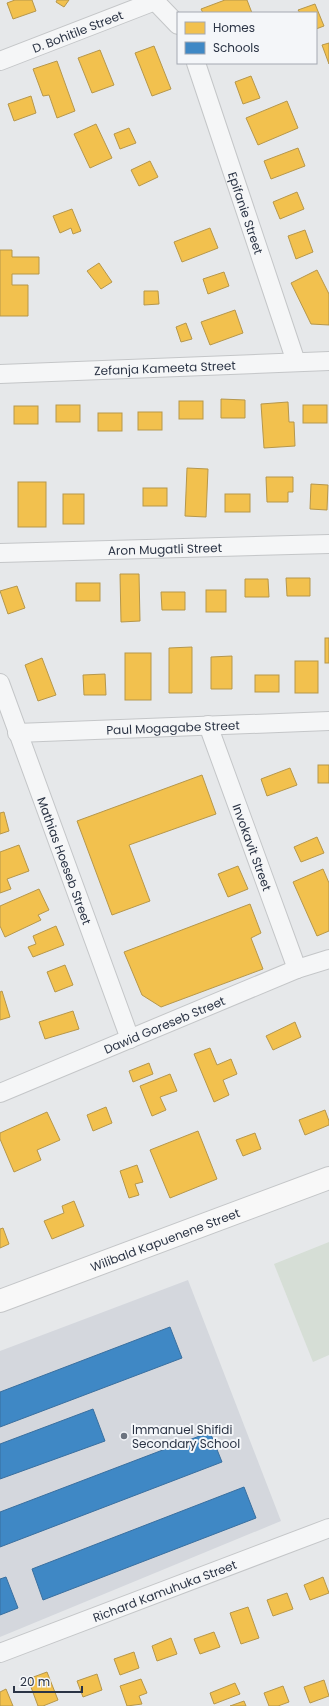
<svg xmlns="http://www.w3.org/2000/svg" width="329" height="1706" viewBox="0 0 329 1706" font-family="Poppins,sans-serif">
<style>
.built{fill:#d4d7dd}
.green{fill:#d6ded6}
.homes{fill:#f2c14e;stroke:#b6974b}
.schools{fill:#3f88c5;stroke:#396f9f}
.lines{fill:none;stroke-linecap:round;stroke-linejoin:round}
.street-casing{stroke:#c4c6c8;stroke-width:20}
.secondary-casing{stroke:#c4c6c8;stroke-width:24}
.street{stroke:#f5f6f7;stroke-width:18}
.secondary{stroke:#f8f8f8;stroke-width:22}
.poi-dot{fill:#6c737f;stroke:#f4f6f9;stroke-width:1.5}
.labels{text-anchor:middle;dominant-baseline:central;stroke-width:4;stroke-linejoin:round;paint-order:stroke}
.street-label{font-size:12px;fill:#2b3445;stroke:#f4f6f9}
.poi-label{font-size:12px;fill:#2b3445;stroke:#f4f6f9;text-anchor:start}
</style>
<rect width="100%" height="100%" fill="#e6e8ea"/>
<!-- built -->
<path class="built" d="M188,1280l93,241 -281,116v-286z"/>
<!-- green -->
<path class="green" d="M329,1242v113l-16,7 -39,-98z"/>
<!-- homes -->
<g class="homes">
<path d="M15,0h17l4,11 -23,8 -6,-16z"/>
<path d="M57,0h12l-5,7 -8,-5z"/>
<path d="M225,0h22l5,13h-49l-2,-4z"/>
<path d="M315,4l9,22 -8,3v-16h-16l-2,-3z"/>
<path d="M329,43v21l-7,-19z"/>
<path d="M154,46l17,43 -19,7 -17,-43z"/>
<path d="M100,50l14,35 -22,8 -14,-35z"/>
<path d="M57,61l18,50 -18,7 -8,-23 -6,1 -10,-27z"/>
<path d="M251,76l9,22 -17,6 -8,-22z"/>
<path d="M31,96l5,17 -22,8 -6,-17z"/>
<path d="M287,101l11,27 -40,17 -12,-27z"/>
<path d="M96,124l16,34 -22,10 -16,-34z"/>
<path d="M129,128l7,15 -16,6 -6,-15z"/>
<path d="M298,148l7,18 -34,13 -7,-18z"/>
<path d="M150,161l8,16 -19,9 -8,-16z"/>
<path d="M297,192l7,17 -24,10 -7,-17z"/>
<path d="M72,209l9,22 -8,3 -2,-6 -11,5 -7,-17z"/>
<path d="M210,228l8,20 -36,14 -8,-20z"/>
<path d="M305,230l8,22 -17,7 -8,-23z"/>
<path d="M0,250h12v7h27v17h-27v11h16v31h-28z"/>
<path d="M99,263l13,19 -11,7 -14,-18z"/>
<path d="M317,270l12,24v31l-18,-1 -20,-41z"/>
<path d="M224,272l5,14 -21,8 -5,-15z"/>
<path d="M144,291h14l1,13 -15,1z"/>
<path d="M235,310l8,23 -33,12 -9,-23z"/>
<path d="M186,323l6,16 -11,3 -5,-15z"/>
<path d="M221,399l24,1v18h-24z"/>
<rect x="179" y="401" width="24" height="18"/>
<path d="M288,402l1,20h5l1,24 -31,2 -3,-44z"/>
<rect x="56" y="405" width="24" height="17"/>
<rect x="303" y="405" width="24" height="18"/>
<rect x="14" y="406" width="24" height="18"/>
<rect x="138" y="412" width="24" height="18"/>
<rect x="98" y="413" width="24" height="18"/>
<path d="M187,468l21,1 -2,48 -21,-1z"/>
<path d="M266,477h27v15h-5v10h-21z"/>
<rect x="18" y="482" width="28" height="45"/>
<path d="M311,484l17,1 -1,25 -17,-1z"/>
<rect x="143" y="488" width="24" height="18"/>
<rect x="63" y="494" width="21" height="30"/>
<rect x="225" y="494" width="25" height="18"/>
<path d="M120,574h19l1,47 -19,1z"/>
<path d="M286,578h24v18h-23z"/>
<path d="M245,579h23l1,18h-24z"/>
<rect x="76" y="583" width="24" height="18"/>
<path d="M17,586l8,22 -17,6 -8,-23z"/>
<rect x="206" y="590" width="20" height="22"/>
<path d="M161,592h24v18h-23z"/>
<rect x="325" y="638" width="4" height="25"/>
<path d="M192,647v46h-23v-45z"/>
<rect x="125" y="653" width="26" height="47"/>
<path d="M232,656v33h-21v-32z"/>
<path d="M42,658l14,37 -18,6 -13,-36z"/>
<rect x="295" y="661" width="23" height="32"/>
<path d="M105,674l1,21h-22l-1,-20z"/>
<rect x="255" y="675" width="24" height="17"/>
<rect x="318" y="765" width="11" height="18"/>
<path d="M290,768l7,17 -30,11 -6,-17z"/>
<path d="M202,775l14,39 -87,31 21,56 -38,14 -35,-94z"/>
<path d="M4,812l5,19 -9,3v-21z"/>
<path d="M317,837l7,16 -23,9 -7,-15z"/>
<path d="M19,845l10,26 -22,8 4,10 -11,4v-41z"/>
<path d="M238,866l10,23 -20,8 -10,-23z"/>
<path d="M323,869l6,14v48l-12,5 -24,-54z"/>
<path d="M39,889l10,21 -11,5 3,5 -36,17 -5,-11v-20z"/>
<path d="M250,904l11,29 -10,5 12,31 -102,38 -19,-12 -18,-43z"/>
<path d="M56,926l8,19 -31,12 -5,-10 8,-3 -3,-8z"/>
<path d="M65,965l8,20 -18,7 -8,-20z"/>
<path d="M2,991l8,26 -10,3v-28z"/>
<path d="M73,1011l6,18 -34,10 -6,-17z"/>
<path d="M295,1022l6,15 -28,13 -7,-14z"/>
<path d="M210,1048l7,17 14,-6 6,15 -14,6 6,15 -15,7 -20,-48z"/>
<path d="M149,1063l4,11 -20,8 -4,-11z"/>
<path d="M170,1074l7,17 -17,6 6,13 -14,6 -12,-30z"/>
<path d="M106,1107l6,16 -19,8 -6,-16z"/>
<path d="M325,1110l4,11v4l-24,10 -6,-15z"/>
<path d="M47,1112l13,28 -23,10 4,10 -27,12 -14,-33v-6z"/>
<path d="M198,1131l19,48 -47,19 -20,-48z"/>
<path d="M255,1133l6,16 -18,7 -7,-16z"/>
<path d="M137,1165l6,17 -8,2 4,11 -10,3 -9,-27z"/>
<path d="M74,1201l10,25 -32,13 -8,-18 20,-8 -2,-7z"/>
<path d="M3,1228l6,16 -9,4v-19z"/>
<path d="M323,1577l6,16 -19,7 -6,-15z"/>
<path d="M287,1593l6,16 -20,7 -6,-16z"/>
<path d="M248,1607l11,31 -18,6 -11,-31z"/>
<path d="M214,1632l6,15 -20,7 -6,-15z"/>
<path d="M171,1638l6,16 -20,7 -5,-15z"/>
<path d="M134,1652l5,16 -19,7 -6,-16z"/>
<path d="M47,1672l11,28 -15,6h-5l-10,-27z"/>
<path d="M97,1674l5,16 -19,7 -6,-16z"/>
<path d="M141,1679l6,14 -8,3 3,8 -15,2 -7,-20z"/>
<path d="M324,1680l5,16 -19,7 -6,-16z"/>
<path d="M235,1683l5,11 -26,10 -4,-11z"/>
<path d="M283,1686l6,16 -11,4h-9l-5,-13z"/>
<path d="M6,1689l7,17h-13v-14z"/>
<path d="M244,1701l2,5h-16z"/>
</g>
<!-- schools -->
<g class="schools">
<path d="M170,1327l12,31 -182,69v-35z"/>
<path d="M93,1409l12,32 -105,38v-35z"/>
<path d="M210,1432l12,30 -222,85v-35z"/>
<path d="M244,1487l12,31 -213,82 -11,-31z"/>
<path d="M6,1577l12,31 -18,7v-36z"/>
</g>
<g class="lines">
<defs>
<g id="street">
<path d="M154,0l24,25"/>
<path id="s1" d="M0,61l155,-60"/>
<path id="s2" d="M196,63l100,299"/>
<path id="s3" d="M0,374l329,-13"/>
<path id="s4" d="M0,553l329,-9"/>
<path id="s5" d="M0,683l130,356"/>
<path id="s6" d="M208,725l89,244"/>
<path id="s7" d="M17,733l312,-12"/>
<path id="s8" d="M0,1093l297,-124 32,-10"/>
<path id="s9" d="M0,1653l329,-125"/>
</g>
<g id="secondary">
<path id="s10" d="M0,1301l329,-123"/>
</g>
</defs>
<!-- street casing -->
<use href="#street" class="street-casing"/>
<!-- secondary casing -->
<use href="#secondary" class="secondary-casing"/>
<!-- street -->
<use href="#street" class="street"/>
<!-- secondary -->
<use href="#secondary" class="secondary"/>
</g>
<!-- markers -->
<circle class="poi-dot" cx="124" cy="1436" r="4"/>
<g class="labels">
<!-- street labels -->
<g class="street-label">
<text stroke="none"><textPath href="#s1" startOffset="83">D. Bohitile Street</textPath></text>
<text stroke="none"><textPath href="#s2" startOffset="158">Epifanie Street</textPath></text>
<text stroke="none"><textPath href="#s3" startOffset="165">Zefanja Kameeta Street</textPath></text>
<text stroke="none"><textPath href="#s4" startOffset="165">Aron Mugatli Street</textPath></text>
<text stroke="none"><textPath href="#s7" startOffset="156">Paul Mogagabe Street</textPath></text>
<text stroke="none"><textPath href="#s6" startOffset="130">Invokavit Street</textPath></text>
<text stroke="none"><textPath href="#s5" startOffset="189">Mathias Hoeseb Street</textPath></text>
<text stroke="none"><textPath href="#s8" startOffset="178">Dawid Goreseb Street</textPath></text>
<text stroke="none"><textPath href="#s10" startOffset="176">Wilibald Kapuenene Street</textPath></text>
<text stroke="none"><textPath href="#s9" startOffset="176">Richard Kamuhuka Street</textPath></text>
</g>
<!-- poi labels -->
<g class="poi-label">
<text x="132" y="1429">Immanuel Shifidi<tspan x="132" dy="14">Secondary School</tspan></text>
</g>
</g>
<!-- legend -->
<rect x="177" y="12" width="140" height="52" fill="#f4f6f9" stroke="#a4a8b1"/>
<rect x="185" y="22" width="20" height="12" fill="#f2c14e" stroke="#a4a8b1"/>
<text x="213" y="32" font-size="12" fill="#2b3445">Homes</text>
<rect x="185" y="42" width="20" height="12" fill="#3f88c5" stroke="#a4a8b1"/>
<text x="213" y="52" font-size="12" fill="#2b3445">Schools</text>
<!-- scale -->
<path d="M14 1686v6h68v-6" fill="none" stroke="#2b3445" stroke-width="2"/>
<text x="20" y="1686" font-size="12" fill="#2b3445" stroke="#f4f6f9" stroke-width="3" paint-order="stroke">20 m</text>
</svg>
